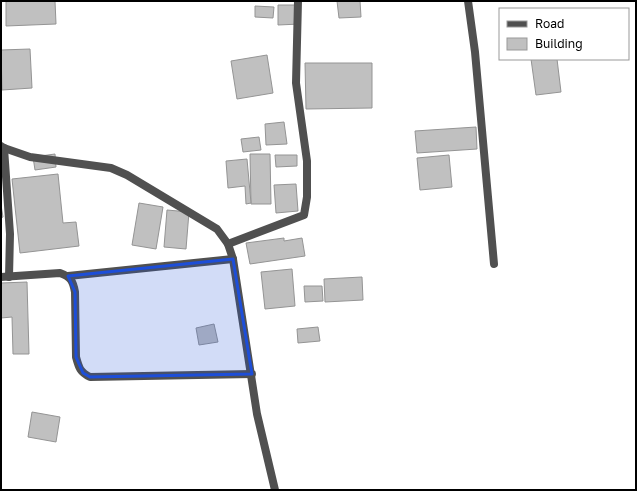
<svg xmlns="http://www.w3.org/2000/svg" width="637" height="491" viewBox="0 0 637 491" font-family="'Golos Text',sans-serif">
<style>
.building{fill:#c0c0c0;stroke:#949494}
.lines{fill:none;stroke-linecap:round;stroke-linejoin:round}
.street{stroke:#505050;stroke-width:8}
.marked{fill:#1d4ed8;fill-opacity:0.2;stroke:#1d4ed8;stroke-width:3;stroke-linejoin:round}
</style>
<rect width="100%" height="100%" fill="#fff"/>
<!-- building -->
<g class="building">
<path d="M6,1h49l1,23 -50,2z"/>
<path d="M337,1h23l1,16 -22,1z"/>
<path d="M278,5h22v19l-22,1z"/>
<path d="M255,6l19,1 -1,11 -18,-1z"/>
<path d="M30,49l2,39 -30,2 -1,-40z"/>
<path d="M267,55l6,38 -36,6 -6,-38z"/>
<path d="M531,59h26l4,33 -25,3z"/>
<path d="M305,63h67v45l-66,1z"/>
<path d="M284,122l3,22 -21,1 -1,-21z"/>
<path d="M476,127l1,22 -60,4 -2,-22z"/>
<path d="M259,137l2,13 -18,2 -2,-13z"/>
<path d="M55,154l1,13 -21,3 -2,-13z"/>
<path d="M250,154h20l1,50h-20z"/>
<path d="M275,155h22v11l-21,1z"/>
<path d="M449,155l3,32 -32,3 -3,-32z"/>
<path d="M247,159l4,44 -5,1 -1,-18 -17,2 -2,-27z"/>
<path d="M58,174l5,49 13,-1 3,24 -59,7 -8,-74z"/>
<path d="M296,184l2,27 -22,2 -2,-28z"/>
<path d="M139,203l24,4 -7,42 -24,-4z"/>
<path d="M1,205l2,12 -2,1z"/>
<path d="M167,210l22,2 -3,37 -22,-2z"/>
<path d="M284,238v3l18,-3 3,18 -55,8 -4,-21z"/>
<path d="M292,269l3,37 -30,3 -4,-37z"/>
<path d="M362,277l1,23 -38,2 -1,-23z"/>
<path d="M27,282l2,72h-16l-1,-37 -11,1v-35z"/>
<path d="M304,286h18l1,15 -18,1z"/>
<path d="M214,324l4,18 -19,3 -3,-17z"/>
<path d="M318,327l2,14 -22,2 -1,-14z"/>
<path d="M32,412l28,5 -4,25 -28,-5z"/>
</g>
<g class="lines">
<!-- street -->
<g class="street">
<path d="M468,1l7,51 19,212"/>
<path d="M1,146l3,2 26,9 81,11 16,7 90,54 11,15 5,15 24,155 18,76"/>
<path d="M4,148l6,86 -1,43"/>
<path d="M228,244l76,-29 3,-18v-36l-11,-78 2,-82"/>
<path d="M68,276l165,-17"/>
<path d="M1,277l59,-4c11,4 13,8 15,19l1,65c3,11 4,15 14,20l162,-3"/>
</g>
</g>
<!-- marked area -->
<path class="marked" d="M233,259l19,115 -162,3 -7,-4 -7,-16 -1,-65 -7,-16z"/>
<!-- border -->
<rect width="637" height="491" fill="none" stroke="#000000" stroke-width="4"/>
<!-- legend -->
<rect x="499" y="8" width="130" height="52" fill="#ffffff" stroke="#999999"/>
<rect x="507" y="21" width="20" height="6" fill="#505050" stroke="#999999"/>
<text x="535" y="28" font-size="12" fill="#000000">Road</text>
<rect x="507" y="38" width="20" height="12" fill="#c0c0c0" stroke="#999999"/>
<text x="535" y="48" font-size="12" fill="#000000">Building</text>
</svg>
